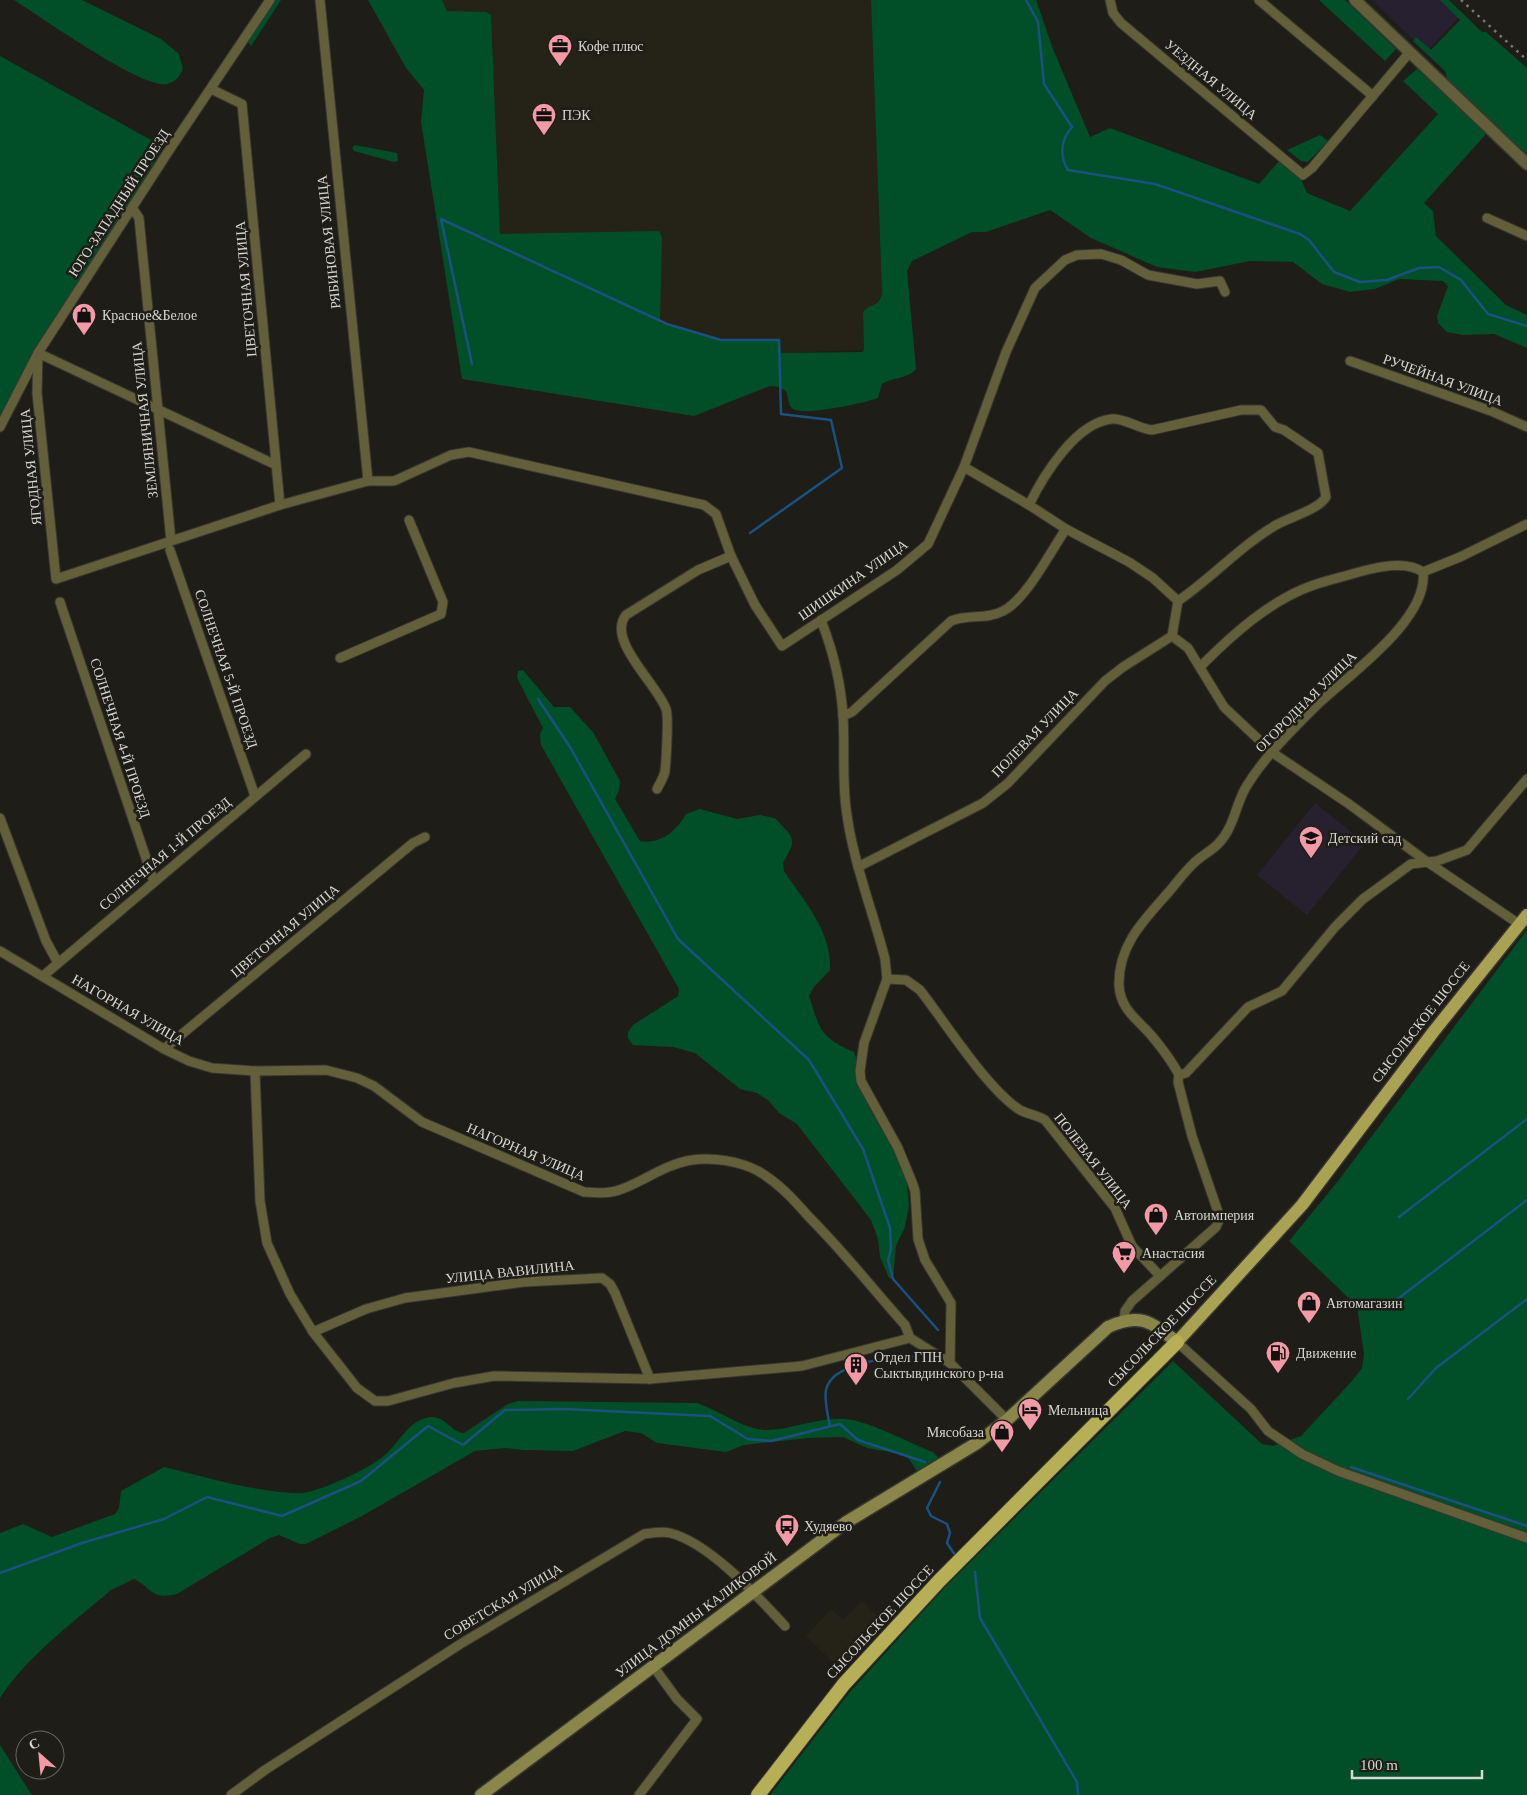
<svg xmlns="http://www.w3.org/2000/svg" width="1527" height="1795" viewBox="0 0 1527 1795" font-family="Georgia,serif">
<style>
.commercial{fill:#272030}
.built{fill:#252317}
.education{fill:#27202f}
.green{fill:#004f29}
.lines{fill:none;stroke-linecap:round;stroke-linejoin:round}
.stream{stroke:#1a5180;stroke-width:2.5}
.minor-casing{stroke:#383731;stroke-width:11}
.tertiary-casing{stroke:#383731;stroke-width:14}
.secondary-casing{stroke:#383731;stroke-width:15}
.primary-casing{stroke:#383731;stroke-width:15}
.trunk-casing{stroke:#383731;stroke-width:16}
.minor{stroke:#625f3a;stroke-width:9}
.tertiary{stroke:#625f3a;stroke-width:11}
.secondary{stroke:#8a8548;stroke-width:12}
.primary{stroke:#a9a252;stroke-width:12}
.trunk{stroke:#b7af56;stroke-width:14}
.rail{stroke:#797873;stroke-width:2.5;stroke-dasharray:2.5 5;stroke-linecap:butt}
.labels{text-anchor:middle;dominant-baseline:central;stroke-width:5;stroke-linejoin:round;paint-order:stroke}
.poi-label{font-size:14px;fill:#d8d7d3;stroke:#1e1d17;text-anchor:start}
.street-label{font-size:14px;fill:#d8d7d3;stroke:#1e1d17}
</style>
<rect width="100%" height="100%" fill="#1e1d17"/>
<!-- commercial -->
<path class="commercial" d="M1372,0h72l17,15 -35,37z"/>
<!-- built -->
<g class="built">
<path d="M442,0h429l11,292 -4,11 -15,9 1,38 -83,3 -1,-12 -3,-2h-59l-55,-13 -5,-7 4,-85h-162l-9,-219 -5,-3 -39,-1z"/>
<path d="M862,1601l24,23 -45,46 -35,-34 25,-27 12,11z"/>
</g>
<!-- education -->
<path class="education" d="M1315,803l50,40 -58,72 -50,-40z"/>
<!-- green -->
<g class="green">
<path d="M14,0h68l79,39 18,15 4,15c-3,7 -7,13 -16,15 -24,6 -127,-68 -153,-84z"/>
<path d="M274,0h7l-30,46 -4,-5z"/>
<path d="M368,0h74l5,11 39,1 5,3 9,219 159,-3 3,6 -2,86 58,16h59l3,2 1,12 81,-1 2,-2 -1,-38c8,-10 16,-3 19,-20l-11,-292h165l17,49 37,88 20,-9 149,56 21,-24 21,19 6,14 43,18 88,-97 -35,-33 14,-12 70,64 -63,70 9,8 3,25 70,69 21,10v33l-33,-14 -32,1 -15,-3 -9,-9 -1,-7 11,-30 -5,-5 -44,-2 -24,10 -25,3 -28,-8 -29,-22 -43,-1 -55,11 -38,-5 -66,-29 -41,-28 -64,22h-14l-60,29 -5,10 9,98c-8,10 -23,8 -34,15l-4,14c-13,5 -74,18 -85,11 -5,-3 -5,-13 -7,-18l-7,-4 -9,-1 -76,30 -232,-37 -41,-257 3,-32 -18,-22z"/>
<path d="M1319,0h26l51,49 -11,12z"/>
<path d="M1440,0h9l33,32h4l41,36v87l-79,-73 -3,-11 -32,-30 3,-4 15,13 29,-30z"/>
<path d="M0,56l160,89 2,5 -126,203 -36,72z"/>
<path d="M1320,135l8,6 -20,21 -7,-1 -14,-11z"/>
<path d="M355,145l42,8 1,8 -4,1 -40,-11 -2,-3z"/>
<path d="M523,670l31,37h16l23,25 27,49 -1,9 -4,9 25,42c19,4 37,-10 46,-27l14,-5 37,10 23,-4 15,3c19,21 23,19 8,45l1,8c21,31 48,61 46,99l-16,17 -5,9c11,34 11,41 45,56l3,9 -2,17 17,35 27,44 8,26 2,22 -4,22 -9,19 -3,33 -4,-1 -9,-21 -2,-18 -7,-19 -74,-96 -18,-11 -11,-13 -11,-7 -17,-4 -45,-36 -22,-6 -40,-2 -5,-7v-6l5,-7 45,-29 1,-7 -138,-244 -1,-11 3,-6 -26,-50 1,-7z"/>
<path d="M1527,930v865h-757l79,-102 96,-106 228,-226 89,83 11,2 28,-10 51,-55 10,-13 2,-14 -7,-48 -68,-65 49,-60z"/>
<path d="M518,1401l179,2c21,7 38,20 56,25 27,8 59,-11 91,-9 24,1 65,24 89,33l6,6 -22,13 -8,-12 -7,-5 -35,-6 -24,-11 -35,1 -64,7 -18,7 -69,-9 -16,-10 -16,-2 -52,20 -49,-1 -19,-2 -30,3 -113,65 -56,28h-6l-21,-9 -9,3 -93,56c-26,6 -24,-5 -43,-15l-23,11c-38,33 -83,65 -111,108v-165l23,-9 29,13 63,-23 4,-6 2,-17 43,-24c38,9 77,21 116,25 7,0 15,2 23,1 21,-3 65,-24 82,-38 15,-13 24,-36 46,-38 14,-1 20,15 33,16l44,-29z"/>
<path d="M0,1745l32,50h-32z"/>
</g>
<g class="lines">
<!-- stream -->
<g class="stream">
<path d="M1026,0l12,22 6,62 28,43c-11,12 -13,29 -4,43l87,14 145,50 9,6 25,32 26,10 27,-2 32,-12 20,-1 22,13 27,34 39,12"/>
<path d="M472,364l-31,-145 226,105 54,16h58l2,74 50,6 11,48 -92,65"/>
<path d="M538,699l32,48 108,192 131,121 54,89 27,79 1,21 -3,11 5,19 45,51"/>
<path d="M1399,1217l128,-98"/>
<path d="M1395,1301l132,-101"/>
<path d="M1408,1399l28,-31 91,-69"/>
<path d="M830,1426c-2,-10 -6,-26 -4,-36 6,-29 66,-32 90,-34"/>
<path d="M1351,1467l176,59"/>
<path d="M940,1482l-13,26 4,8 16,8 3,9 -3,10 8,12"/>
<path d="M975,1572l5,46 97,164 1,13"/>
<path d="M0,1573l82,-30 82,-24 43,-22 75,19 79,-35 67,-55 35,19 42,-35 59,-1 146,7 38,23 23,2 69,-17 18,16 67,22"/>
</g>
<defs>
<g id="minor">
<path d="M320,0l48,481"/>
<path d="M1110,0l3,13 8,10 182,152 9,-7 97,-115"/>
<path d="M1259,0l114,96"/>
<path d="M211,89l31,15 38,401"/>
<path d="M133,209l6,9 32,323"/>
<path d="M1487,218l40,18"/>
<path d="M1350,361l141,50 36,16"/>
<path d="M0,427l38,-74 130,-201 102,-152"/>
<path d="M276,465l-238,-112 -1,40 19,186 224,-74 88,-24h26l57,-26 18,-3 235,53 12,9 15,42 24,49 27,41 115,-76 31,-26 36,-77 42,-115 29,-64 30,-28 12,-5 24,-1 20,6 27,15 49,9 23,-3 5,11"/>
<path d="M964,467l65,38 37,24 63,33 24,16 25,23 -6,35"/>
<path d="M1029,505c14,-29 47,-83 83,-86 13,-1 27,10 40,11l89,-20h20l14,17 9,3 34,23 8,44c-8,13 -36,20 -50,28 -36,21 -64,53 -98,76"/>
<path d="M170,550l85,246"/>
<path d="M60,602l94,280"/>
<path d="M821,620c12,31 20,62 22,96 2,30 -1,61 3,92 6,51 26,100 39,151l2,20 -23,64 -4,28 1,10 37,67 14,34 3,9 3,48 7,21 26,43 -1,60"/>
<path d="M1172,636l16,12 36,59 49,46 76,51 77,57 93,63"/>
<path d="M340,658l101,-44 2,-12 -34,-82"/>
<path d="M1200,667c31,-31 69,-66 111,-81 16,-6 32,-9 48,-14 19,-5 47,-12 64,0"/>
<path d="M843,716l9,-4 99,-91c17,-7 35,-1 52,-10 23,-11 47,-59 63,-82"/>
<path d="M657,789c3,-6 7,-12 8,-18 1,-9 4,-55 1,-62 -9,-25 -60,-69 -40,-94l72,-45 33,-14"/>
<path d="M0,818l46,123 12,22"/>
<path d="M858,867l125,-64 25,-20 97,-102 18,-14 49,-31"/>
<path d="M0,951l164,98 25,12 23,7 43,3 71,-1 31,8 17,8 48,36 162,70c13,1 26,2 38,-3 24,-9 44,-25 70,-29 21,-3 47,1 66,11 21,12 36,29 51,46 34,34 64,72 96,108l5,13 40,25 57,57"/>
<path d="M43,976l263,-222"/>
<path d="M887,979l19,1 14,10c25,32 67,99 100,120 7,4 17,5 25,10l70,88 17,38 28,30"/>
<path d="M164,1049l249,-206 12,-6"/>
<path d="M255,1071l5,130 7,42 23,51 23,38 44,56 18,13h13l66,-18 40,-7 156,3 152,-13 108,-28"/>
<path d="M1179,1075l7,-2 62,-66 34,-16 53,-64 28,-28 48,-35 26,-3 30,-11 60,-71"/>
<path d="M1124,1320l1,-9 7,-10 84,-74 3,-7 -1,-8 -26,-76 -14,-54 1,-7c-7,-14 -18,-28 -28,-40 -14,-16 -31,-26 -32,-50 -1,-39 24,-64 48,-91 9,-10 17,-22 27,-31 7,-7 17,-12 24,-19 16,-16 17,-38 28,-57 18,-30 47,-58 72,-83 32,-30 111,-85 105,-132l37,-15 67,-33"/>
<path d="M313,1332l53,-23 39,-11 119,-16 78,-4 8,6 5,9 35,86"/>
<path d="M1177,1342l74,67 17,22 34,23 36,17 189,67"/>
<path d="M231,1795l34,-25 197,-127 182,-109c8,-1 18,-3 26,-1 40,10 88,64 115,93"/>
<path d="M639,1795l58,-76 -20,-20 -24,-33"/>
</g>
<path id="tertiary" d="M1355,0l172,164"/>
<path id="secondary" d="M481,1795l364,-272 132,-80 30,-23 101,-93c32,-15 43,-5 69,15"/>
<path id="primary" d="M1177,1342l125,-137 132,-174 93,-116"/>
<path id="trunk" d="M758,1795l86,-111 95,-103 238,-239"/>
</defs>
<!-- minor casing -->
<use href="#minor" class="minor-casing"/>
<!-- tertiary casing -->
<use href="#tertiary" class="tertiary-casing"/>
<!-- secondary casing -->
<use href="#secondary" class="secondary-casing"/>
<!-- primary casing -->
<use href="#primary" class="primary-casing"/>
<!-- trunk casing -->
<use href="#trunk" class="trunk-casing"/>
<!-- minor -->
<use href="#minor" class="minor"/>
<!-- tertiary -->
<use href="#tertiary" class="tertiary"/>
<!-- secondary -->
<use href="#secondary" class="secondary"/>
<!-- primary -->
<use href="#primary" class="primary"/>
<!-- trunk -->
<use href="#trunk" class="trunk"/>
<!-- rail -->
<path class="rail" d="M1461,0l66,60"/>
</g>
<!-- icons -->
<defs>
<symbol id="office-pin" viewBox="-11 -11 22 30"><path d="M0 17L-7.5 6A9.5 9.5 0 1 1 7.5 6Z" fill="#f49aa6" stroke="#1e1d17"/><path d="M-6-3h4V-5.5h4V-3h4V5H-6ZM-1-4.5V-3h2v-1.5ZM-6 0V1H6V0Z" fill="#111"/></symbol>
<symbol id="shop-pin" viewBox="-11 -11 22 30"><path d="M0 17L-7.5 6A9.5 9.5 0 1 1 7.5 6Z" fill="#f49aa6" stroke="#1e1d17"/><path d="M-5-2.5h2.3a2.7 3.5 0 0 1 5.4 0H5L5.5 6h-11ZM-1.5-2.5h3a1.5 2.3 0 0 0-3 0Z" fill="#111"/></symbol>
<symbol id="school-pin" viewBox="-11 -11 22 30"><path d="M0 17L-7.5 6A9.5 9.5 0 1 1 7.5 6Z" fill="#f49aa6" stroke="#1e1d17"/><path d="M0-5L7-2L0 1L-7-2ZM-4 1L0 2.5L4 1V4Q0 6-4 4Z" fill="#111"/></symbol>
<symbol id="supermarket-pin" viewBox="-11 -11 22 30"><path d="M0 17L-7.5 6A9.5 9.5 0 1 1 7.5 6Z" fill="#f49aa6" stroke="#1e1d17"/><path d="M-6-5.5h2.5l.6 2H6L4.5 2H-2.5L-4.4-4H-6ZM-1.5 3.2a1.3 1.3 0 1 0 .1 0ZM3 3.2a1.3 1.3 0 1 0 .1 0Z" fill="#111"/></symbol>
<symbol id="fuel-pin" viewBox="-11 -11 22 30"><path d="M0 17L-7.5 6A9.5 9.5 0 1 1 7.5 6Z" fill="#f49aa6" stroke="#1e1d17"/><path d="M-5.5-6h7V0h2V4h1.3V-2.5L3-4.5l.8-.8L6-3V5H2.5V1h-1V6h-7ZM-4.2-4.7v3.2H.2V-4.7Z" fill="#111"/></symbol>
<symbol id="building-pin" viewBox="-11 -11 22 30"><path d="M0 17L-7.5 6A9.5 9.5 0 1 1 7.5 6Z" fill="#f49aa6" stroke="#1e1d17"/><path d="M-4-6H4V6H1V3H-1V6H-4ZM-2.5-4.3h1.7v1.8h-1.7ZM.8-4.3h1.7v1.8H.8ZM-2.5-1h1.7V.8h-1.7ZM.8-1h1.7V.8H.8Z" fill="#111"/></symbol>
<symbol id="hotel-pin" viewBox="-11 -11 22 30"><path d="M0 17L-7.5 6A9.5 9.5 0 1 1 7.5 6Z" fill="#f49aa6" stroke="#1e1d17"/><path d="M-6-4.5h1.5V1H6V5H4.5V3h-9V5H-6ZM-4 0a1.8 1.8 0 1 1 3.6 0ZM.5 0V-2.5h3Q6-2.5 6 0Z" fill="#111"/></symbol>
<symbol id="bus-pin" viewBox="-11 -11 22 30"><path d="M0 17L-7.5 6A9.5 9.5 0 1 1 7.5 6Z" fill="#f49aa6" stroke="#1e1d17"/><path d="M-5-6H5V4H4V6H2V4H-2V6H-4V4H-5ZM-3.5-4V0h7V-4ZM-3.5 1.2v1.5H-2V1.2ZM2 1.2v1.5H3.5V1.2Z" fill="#111"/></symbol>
</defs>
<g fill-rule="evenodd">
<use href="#office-pin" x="546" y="32" width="28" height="38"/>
<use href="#office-pin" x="530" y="101" width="28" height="38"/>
<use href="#shop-pin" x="70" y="301" width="28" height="38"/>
<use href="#school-pin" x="1297" y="824" width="28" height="38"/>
<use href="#shop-pin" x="1142" y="1201" width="28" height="38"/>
<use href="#supermarket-pin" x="1110" y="1239" width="28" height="38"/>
<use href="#shop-pin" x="1295" y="1289" width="28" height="38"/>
<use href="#fuel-pin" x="1264" y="1339" width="28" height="38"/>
<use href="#building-pin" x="842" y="1351" width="28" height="38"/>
<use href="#hotel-pin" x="1016" y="1396" width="28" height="38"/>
<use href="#shop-pin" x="988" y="1418" width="28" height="38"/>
<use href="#bus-pin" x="773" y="1512" width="28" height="38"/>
</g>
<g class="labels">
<!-- poi labels -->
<g class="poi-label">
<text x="578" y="46">Кофе плюс</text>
<text x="562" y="115">ПЭК</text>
<text x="102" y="315">Красное&amp;Белое</text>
<text x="1328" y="838">Детский сад</text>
<text x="1174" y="1215">Автоимперия</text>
<text x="1142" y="1253">Анастасия</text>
<text x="1326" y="1303">Автомагазин</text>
<text x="1296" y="1353">Движение</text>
<text x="874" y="1357">Отдел ГПН<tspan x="874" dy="16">Сыктывдинского р-на</tspan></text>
<text x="1048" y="1410">Мельница</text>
<text x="984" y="1432" text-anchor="end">Мясобаза</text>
<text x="804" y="1526">Худяево</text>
</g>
<!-- street labels -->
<g class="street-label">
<text transform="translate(1211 80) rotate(40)">УЕЗДНАЯ УЛИЦА</text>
<text transform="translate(119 203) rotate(-57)">ЮГО-ЗАПАДНЫЙ ПРОЕЗД</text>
<text transform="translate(329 242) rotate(-96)">РЯБИНОВАЯ УЛИЦА</text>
<text transform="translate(246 289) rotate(-95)">ЦВЕТОЧНАЯ УЛИЦА</text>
<text transform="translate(1443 380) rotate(20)">РУЧЕЙНАЯ УЛИЦА</text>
<text transform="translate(145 420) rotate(-96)">ЗЕМЛЯНИЧНАЯ УЛИЦА</text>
<text transform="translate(31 467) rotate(-96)">ЯГОДНАЯ УЛИЦА</text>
<text transform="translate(853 580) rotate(-35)">ШИШКИНА УЛИЦА</text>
<text transform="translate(226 669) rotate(71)">СОЛНЕЧНАЯ 5-Й ПРОЕЗД</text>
<text transform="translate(1306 702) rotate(-45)">ОГОРОДНАЯ УЛИЦА</text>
<text transform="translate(1035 733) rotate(-46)">ПОЛЕВАЯ УЛИЦА</text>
<text transform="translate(120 738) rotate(72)">СОЛНЕЧНАЯ 4-Й ПРОЕЗД</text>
<text transform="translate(165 854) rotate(-40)">СОЛНЕЧНАЯ 1-Й ПРОЕЗД</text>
<text transform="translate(285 931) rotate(-40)">ЦВЕТОЧНАЯ УЛИЦА</text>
<text transform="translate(128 1010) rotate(30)">НАГОРНАЯ УЛИЦА</text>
<text transform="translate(1421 1022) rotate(-52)">СЫСОЛЬСКОЕ ШОССЕ</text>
<text transform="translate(526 1152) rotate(23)">НАГОРНАЯ УЛИЦА</text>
<text transform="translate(1093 1161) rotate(52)">ПОЛЕВАЯ УЛИЦА</text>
<text transform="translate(510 1272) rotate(-6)">УЛИЦА ВАВИЛИНА</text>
<text transform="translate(1162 1331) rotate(-46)">СЫСОЛЬСКОЕ ШОССЕ</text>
<text transform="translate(503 1602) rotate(-31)">СОВЕТСКАЯ УЛИЦА</text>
<text transform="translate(696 1615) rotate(-37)">УЛИЦА ДОМНЫ КАЛИКОВОЙ</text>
<text transform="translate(880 1622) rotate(-47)">СЫСОЛЬСКОЕ ШОССЕ</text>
</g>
</g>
<!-- north arrow -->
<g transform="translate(40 1755) rotate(333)"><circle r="24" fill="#1e1d17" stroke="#686762"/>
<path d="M0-4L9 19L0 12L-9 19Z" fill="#f49aa6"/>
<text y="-8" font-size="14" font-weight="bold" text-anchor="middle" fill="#d8d7d3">С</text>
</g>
<!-- scale -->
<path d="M1352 1770v8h130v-8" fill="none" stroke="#d8d7d3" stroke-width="2.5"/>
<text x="1360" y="1770" font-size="15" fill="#d8d7d3" stroke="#1e1d17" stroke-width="4" paint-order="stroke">100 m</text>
</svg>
